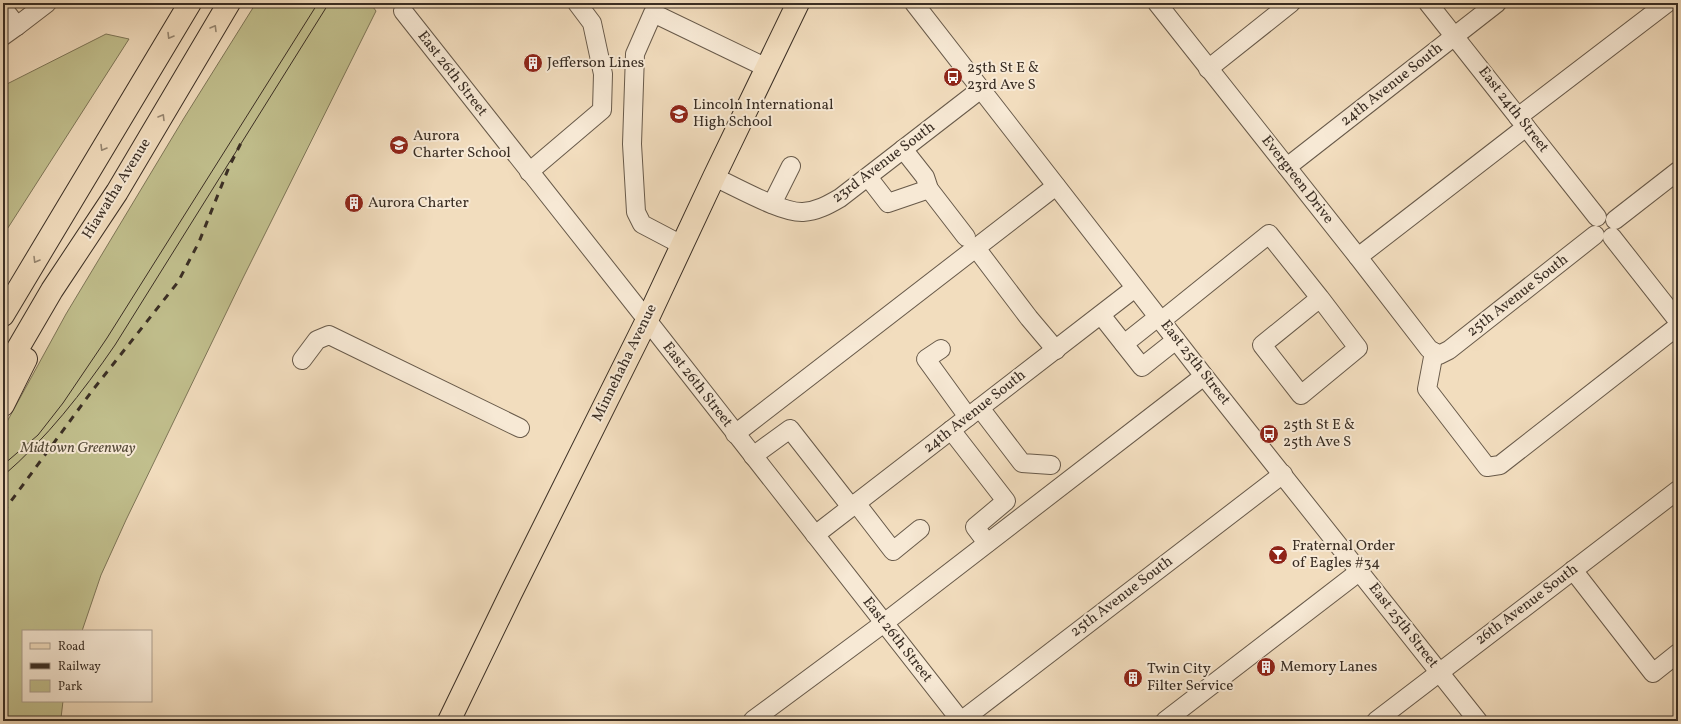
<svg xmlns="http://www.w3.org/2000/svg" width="1681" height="724" viewBox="0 0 1681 724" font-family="Vollkorn,serif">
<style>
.green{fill:#c1bf8d;stroke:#7e7658}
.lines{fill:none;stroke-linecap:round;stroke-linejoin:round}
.minor-casing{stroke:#685a4a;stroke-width:20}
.major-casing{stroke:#3a2e24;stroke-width:24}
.highway-casing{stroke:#3a2e24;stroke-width:24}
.minor{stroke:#f7e9d5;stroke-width:18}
.major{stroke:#f2ddbe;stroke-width:22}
.highway{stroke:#f2ddbe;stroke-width:22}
.tram{stroke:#3a2e24;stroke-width:1}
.rail{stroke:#3a2e24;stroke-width:3;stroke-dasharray:7 7;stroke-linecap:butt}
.oneway{stroke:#968671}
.labels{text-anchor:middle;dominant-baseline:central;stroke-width:4;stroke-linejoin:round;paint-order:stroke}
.poi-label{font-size:15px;fill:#3a2e24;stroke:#f7e9d5;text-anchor:start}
.street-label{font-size:15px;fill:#3a2e24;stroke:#f7e9d5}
.park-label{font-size:15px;font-style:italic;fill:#554b39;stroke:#f7e9d5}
</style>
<rect width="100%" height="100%" fill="#f2ddbe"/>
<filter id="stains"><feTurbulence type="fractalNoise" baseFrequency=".005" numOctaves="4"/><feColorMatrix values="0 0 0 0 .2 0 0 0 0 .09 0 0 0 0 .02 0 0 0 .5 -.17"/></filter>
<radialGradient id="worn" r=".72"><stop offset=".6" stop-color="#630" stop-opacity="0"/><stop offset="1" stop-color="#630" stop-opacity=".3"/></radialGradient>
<!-- green -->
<g class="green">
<path d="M256,3h114l6,8 -133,267 -117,242 -25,55 -19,56h-59v70h40l-2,17 5,3h-63v-292l63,-115 118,-196z"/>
<path d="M106,34l23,5 -125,195 -1,-148z"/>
</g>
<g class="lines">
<defs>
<g id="minor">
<path d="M914,3l290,373 274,345"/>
<path d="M1157,3l201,254 71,92 10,6 10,-5 146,-115"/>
<path d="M1428,3l169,214"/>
<path d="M3,8l14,18 30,-23"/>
<path d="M403,11l244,309 314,401"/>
<path d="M3,36l14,-10"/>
<path d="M1208,69l83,-66"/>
<path d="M1518,117l149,-114"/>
<path d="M903,149l22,28 4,12 37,48"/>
<path d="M1287,167l210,-164"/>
<path d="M529,172l73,-62 1,-36 -11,-51 -15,-20"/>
<path d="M714,177c21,9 67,36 89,35 14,-1 25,-7 37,-14l141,-109"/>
<path d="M868,177l20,26 41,-14"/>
<path d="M772,204l19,-38"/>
<path d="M1615,220l63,-49"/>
<path d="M1612,237l66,84"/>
<path d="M682,245l-40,-21 -6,-12 -4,-68 3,-90 18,-41 114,55"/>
<path d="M976,248l53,70 27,32"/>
<path d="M1358,257l168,-130"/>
<path d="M1101,315l41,52 34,-27"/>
<path d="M1161,321l108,-87 51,64 -58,47 39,50 57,-47 -38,-50"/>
<path d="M1124,344l34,-27"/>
<path d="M941,349l-15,10 42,58"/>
<path d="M1434,352l-7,37 60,78 13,-2 178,-139"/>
<path d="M302,360l15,-20 12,-5 191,93"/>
<path d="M980,408l42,55 29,2"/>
<path d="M951,430l55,71 -31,26 12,16"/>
<path d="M735,434l321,-248"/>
<path d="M753,456l37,-27 61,78"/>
<path d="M856,503l37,48 27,-22"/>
<path d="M815,535l320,-247"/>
<path d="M1573,570l80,103 25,-20"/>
<path d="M753,720l131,-97 320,-247"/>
<path d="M961,721l322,-247"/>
<path d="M1165,721l195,-150"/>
<path d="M1376,721l302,-231"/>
</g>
<path id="major" d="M449,721l62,-128 136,-273 67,-143 84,-174"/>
<g id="highway">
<path d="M3,315l187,-312"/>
<path d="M3,374l49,-84 65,-98 112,-189"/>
<path d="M3,405l23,-46"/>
</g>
</defs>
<!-- minor casing -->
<use href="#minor" class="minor-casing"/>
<!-- major casing -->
<use href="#major" class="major-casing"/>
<!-- highway casing -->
<use href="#highway" class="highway-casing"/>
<!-- minor -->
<use href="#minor" class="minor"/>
<!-- major -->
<use href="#major" class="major"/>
<!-- highway -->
<use href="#highway" class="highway"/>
<!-- tram -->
<g class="tram">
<path d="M3,465l35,-30 25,-32 44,-65 211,-335"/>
<path d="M3,476c44,-38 79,-83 112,-131l214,-342"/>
</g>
<!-- rail -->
<path class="rail" d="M3,512l89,-121 86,-109 21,-40 30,-75 14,-28"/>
</g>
<!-- one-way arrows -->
<defs><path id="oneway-chevron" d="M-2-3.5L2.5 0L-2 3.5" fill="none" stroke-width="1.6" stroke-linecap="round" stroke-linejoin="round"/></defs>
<g class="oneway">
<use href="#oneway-chevron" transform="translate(214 28) rotate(-59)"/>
<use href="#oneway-chevron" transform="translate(170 36) rotate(121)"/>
<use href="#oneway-chevron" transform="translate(162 117) rotate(-59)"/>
<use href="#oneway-chevron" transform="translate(103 148) rotate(121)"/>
<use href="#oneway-chevron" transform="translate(36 260) rotate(121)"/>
</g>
<!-- icons -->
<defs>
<symbol id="building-disc" viewBox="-11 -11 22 22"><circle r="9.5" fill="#8f2418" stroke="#f7e9d5"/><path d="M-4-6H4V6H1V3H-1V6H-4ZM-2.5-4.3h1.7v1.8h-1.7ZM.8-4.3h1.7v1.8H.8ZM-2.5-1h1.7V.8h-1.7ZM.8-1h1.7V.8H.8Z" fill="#fff"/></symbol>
<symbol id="bus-disc" viewBox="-11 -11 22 22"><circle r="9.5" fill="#8f2418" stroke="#f7e9d5"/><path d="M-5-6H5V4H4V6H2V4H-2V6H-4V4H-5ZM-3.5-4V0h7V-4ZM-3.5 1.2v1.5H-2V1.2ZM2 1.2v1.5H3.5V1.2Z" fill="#fff"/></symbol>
<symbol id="school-disc" viewBox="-11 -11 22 22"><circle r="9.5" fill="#8f2418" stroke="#f7e9d5"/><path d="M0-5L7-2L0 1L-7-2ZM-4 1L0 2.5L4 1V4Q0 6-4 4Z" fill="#fff"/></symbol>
<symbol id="bar-disc" viewBox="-11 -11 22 22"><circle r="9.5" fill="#8f2418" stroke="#f7e9d5"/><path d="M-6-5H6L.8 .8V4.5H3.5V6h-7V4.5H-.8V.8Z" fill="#fff"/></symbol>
</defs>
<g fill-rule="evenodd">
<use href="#building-disc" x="522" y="52" width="22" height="22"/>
<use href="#bus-disc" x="942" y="66" width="22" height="22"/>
<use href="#school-disc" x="668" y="103" width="22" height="22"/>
<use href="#school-disc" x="388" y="134" width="22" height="22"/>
<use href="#building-disc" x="343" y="192" width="22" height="22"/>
<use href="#bus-disc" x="1258" y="423" width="22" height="22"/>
<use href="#bar-disc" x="1267" y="544" width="22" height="22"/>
<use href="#building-disc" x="1255" y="656" width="22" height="22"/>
<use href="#building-disc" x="1122" y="667" width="22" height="22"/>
</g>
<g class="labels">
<!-- poi labels -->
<g class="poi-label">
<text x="547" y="63">Jefferson Lines</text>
<text x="967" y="68">25th St E &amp;<tspan x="967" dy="17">23rd Ave S</tspan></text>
<text x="693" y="105">Lincoln International<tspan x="693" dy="17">High School</tspan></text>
<text x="413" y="136">Aurora<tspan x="413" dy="17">Charter School</tspan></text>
<text x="368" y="203">Aurora Charter</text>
<text x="1283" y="425">25th St E &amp;<tspan x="1283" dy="17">25th Ave S</tspan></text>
<text x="1292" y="546">Fraternal Order<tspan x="1292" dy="17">of Eagles #34</tspan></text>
<text x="1280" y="667">Memory Lanes</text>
<text x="1147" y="669">Twin City<tspan x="1147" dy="17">Filter Service</tspan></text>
</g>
<!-- street labels -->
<g class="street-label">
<text transform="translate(452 74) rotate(52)">East 26th Street</text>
<text transform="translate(1392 85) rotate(-38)">24th Avenue South</text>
<text transform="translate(1513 110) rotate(52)">East 24th Street</text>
<text transform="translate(884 163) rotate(-37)">23rd Avenue South</text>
<text transform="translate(1297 180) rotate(52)">Evergreen Drive</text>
<text transform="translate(117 189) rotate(-58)">Hiawatha Avenue</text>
<text transform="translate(1518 296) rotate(-38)">25th Avenue South</text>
<text transform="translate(625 363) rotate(-64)">Minnehaha Avenue</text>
<text transform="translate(1195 363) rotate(52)">East 25th Street</text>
<text transform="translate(697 385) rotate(52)">East 26th Street</text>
<text transform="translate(975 412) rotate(-38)">24th Avenue South</text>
<text transform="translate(1122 597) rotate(-37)">25th Avenue South</text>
<text transform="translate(1527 605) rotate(-37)">26th Avenue South</text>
<text transform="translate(1403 626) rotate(52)">East 25th Street</text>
<text transform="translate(897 640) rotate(52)">East 26th Street</text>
</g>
<!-- park labels -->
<g class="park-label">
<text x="78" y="448">Midtown Greenway</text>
</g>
</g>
<!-- margin -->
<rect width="1681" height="724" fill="none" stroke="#f2ddbe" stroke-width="16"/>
<rect x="4" y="4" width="1673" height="716" fill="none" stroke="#3a2e24" stroke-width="2"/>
<rect x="8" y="8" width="1665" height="708" fill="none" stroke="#3a2e24"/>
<!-- legend -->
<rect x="22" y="630" width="130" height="72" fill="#f7e9d5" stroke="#ab9e8e"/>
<rect x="30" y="643" width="20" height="6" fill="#f2ddbe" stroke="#ab9e8e"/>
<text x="58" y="650" font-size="12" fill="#3a2e24">Road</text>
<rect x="30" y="663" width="20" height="6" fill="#3a2e24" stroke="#ab9e8e"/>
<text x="58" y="670" font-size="12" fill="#3a2e24">Railway</text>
<rect x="30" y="680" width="20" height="12" fill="#c1bf8d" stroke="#ab9e8e"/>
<text x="58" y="690" font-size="12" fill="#3a2e24">Park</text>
<rect width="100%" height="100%" filter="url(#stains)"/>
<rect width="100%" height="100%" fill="url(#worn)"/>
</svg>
